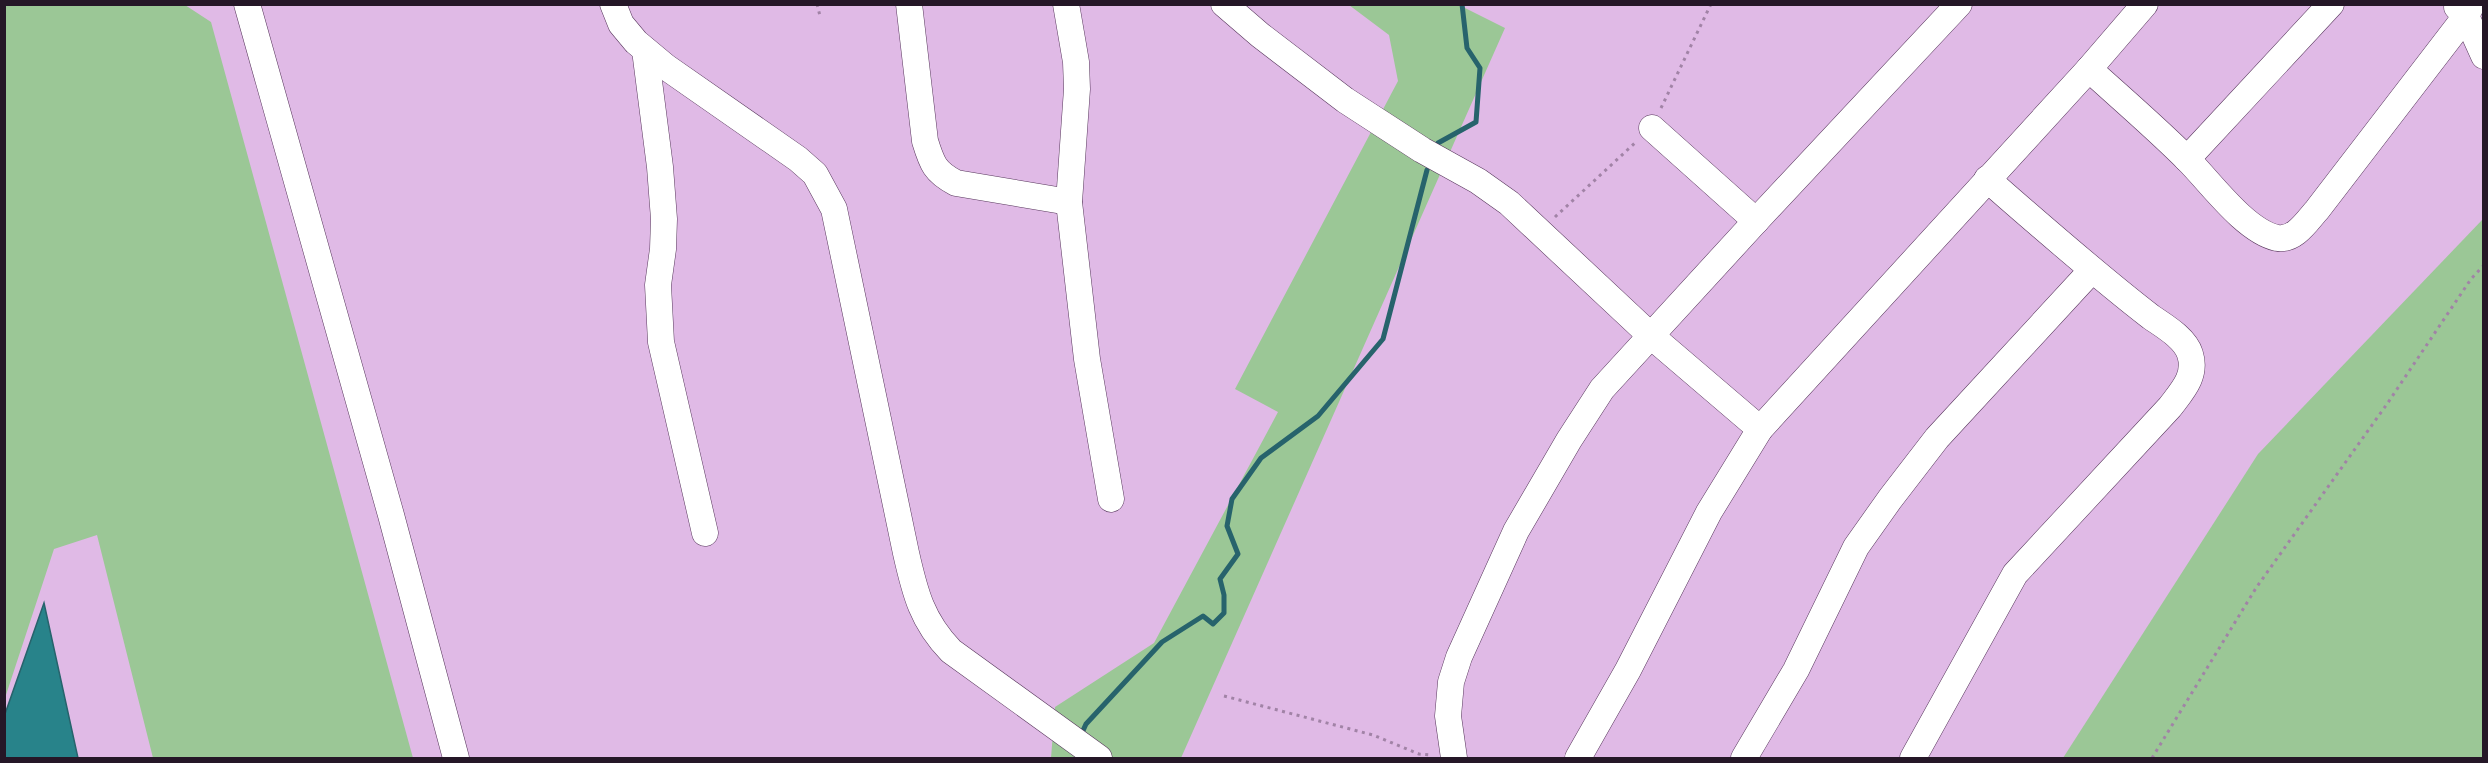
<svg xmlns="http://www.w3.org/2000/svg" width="2488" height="763" viewBox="0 0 2488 763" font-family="Mulish,sans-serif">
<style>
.green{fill:#9bc796}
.water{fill:#28838a;stroke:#27636c;stroke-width:1.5}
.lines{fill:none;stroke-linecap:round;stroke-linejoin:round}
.stream{stroke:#27636c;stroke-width:5}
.minor-casing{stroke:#57375c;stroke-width:27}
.path{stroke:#a183a6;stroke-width:3;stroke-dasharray:3 4.5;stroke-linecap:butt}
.minor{stroke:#fff;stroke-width:26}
</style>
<rect width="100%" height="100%" fill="#e0bae6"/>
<!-- green -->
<g class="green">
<path d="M5,4l180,1 26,17 202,736h-260l-56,-223 -43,14 -49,149z"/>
<path d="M1349,5h110l46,23 -324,730h-130l4,-51 99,-64 124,-231 -43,-23 163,-308 -9,-46z"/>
<path d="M2483,219v539h-420l195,-304z"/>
</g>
<!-- water -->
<path class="water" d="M44,603l34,155h-73v-44z"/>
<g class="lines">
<!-- stream -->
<g class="stream">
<path d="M1438,143l38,-21 4,-54 -13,-20 -5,-44"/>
<path d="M1081,735l5,-11 76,-82 41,-26 10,8 11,-11v-18l-4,-16 18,-25 -11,-28 5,-27 29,-41 57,-42 65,-77 44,-169"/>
</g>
<defs>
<g id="minor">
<path d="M247,4l144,511 65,243"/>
<path d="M613,4l8,20 15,18 30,25 132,92 17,15 19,35 72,344c9,40 16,68 45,98l148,107"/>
<path d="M909,4l16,137c7,23 10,31 31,42l113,19"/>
<path d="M1066,4l10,58 1,27 -8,113 18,157 24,140"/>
<path d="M1224,4l36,31 85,65 77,50 56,31 31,22 141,132 110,94"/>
<path d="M2457,7l9,9 18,40"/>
<path d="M645,50l15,117 4,52 -1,30 -5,36 3,57 44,191"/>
<path d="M2089,69c33,30 67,59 99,91 22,22 57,71 89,78 18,3 30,-17 40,-28l149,-194 6,-12"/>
<path d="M1652,128l104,93"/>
<path d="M2187,159l144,-155"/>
<path d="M1454,758l-6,-42 3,-34 8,-25 57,-126 53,-91 33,-51 154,-168 203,-217"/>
<path d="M1578,758l50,-88 81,-158 51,-83 329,-360 56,-65"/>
<path d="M1744,758l52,-88 60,-123 34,-48 47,-61 154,-167"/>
<path d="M1913,758l102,-184 155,-167c12,-16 27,-31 20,-53 -5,-16 -26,-28 -39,-37 -57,-44 -110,-91 -164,-138"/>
</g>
</defs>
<!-- minor casing -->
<use href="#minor" class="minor-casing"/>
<!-- path -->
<g class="path">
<path d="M817,4l3,12"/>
<path d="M1661,108l50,-104"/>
<path d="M1555,217l81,-75"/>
<path d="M1224,696l149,39 46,19 12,1"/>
<path d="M2152,758l104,-170 131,-184 84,-125 13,-14"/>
</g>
<!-- minor -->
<use href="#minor" class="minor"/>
</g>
<!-- border -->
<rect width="2488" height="763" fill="none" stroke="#251727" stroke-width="12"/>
</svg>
